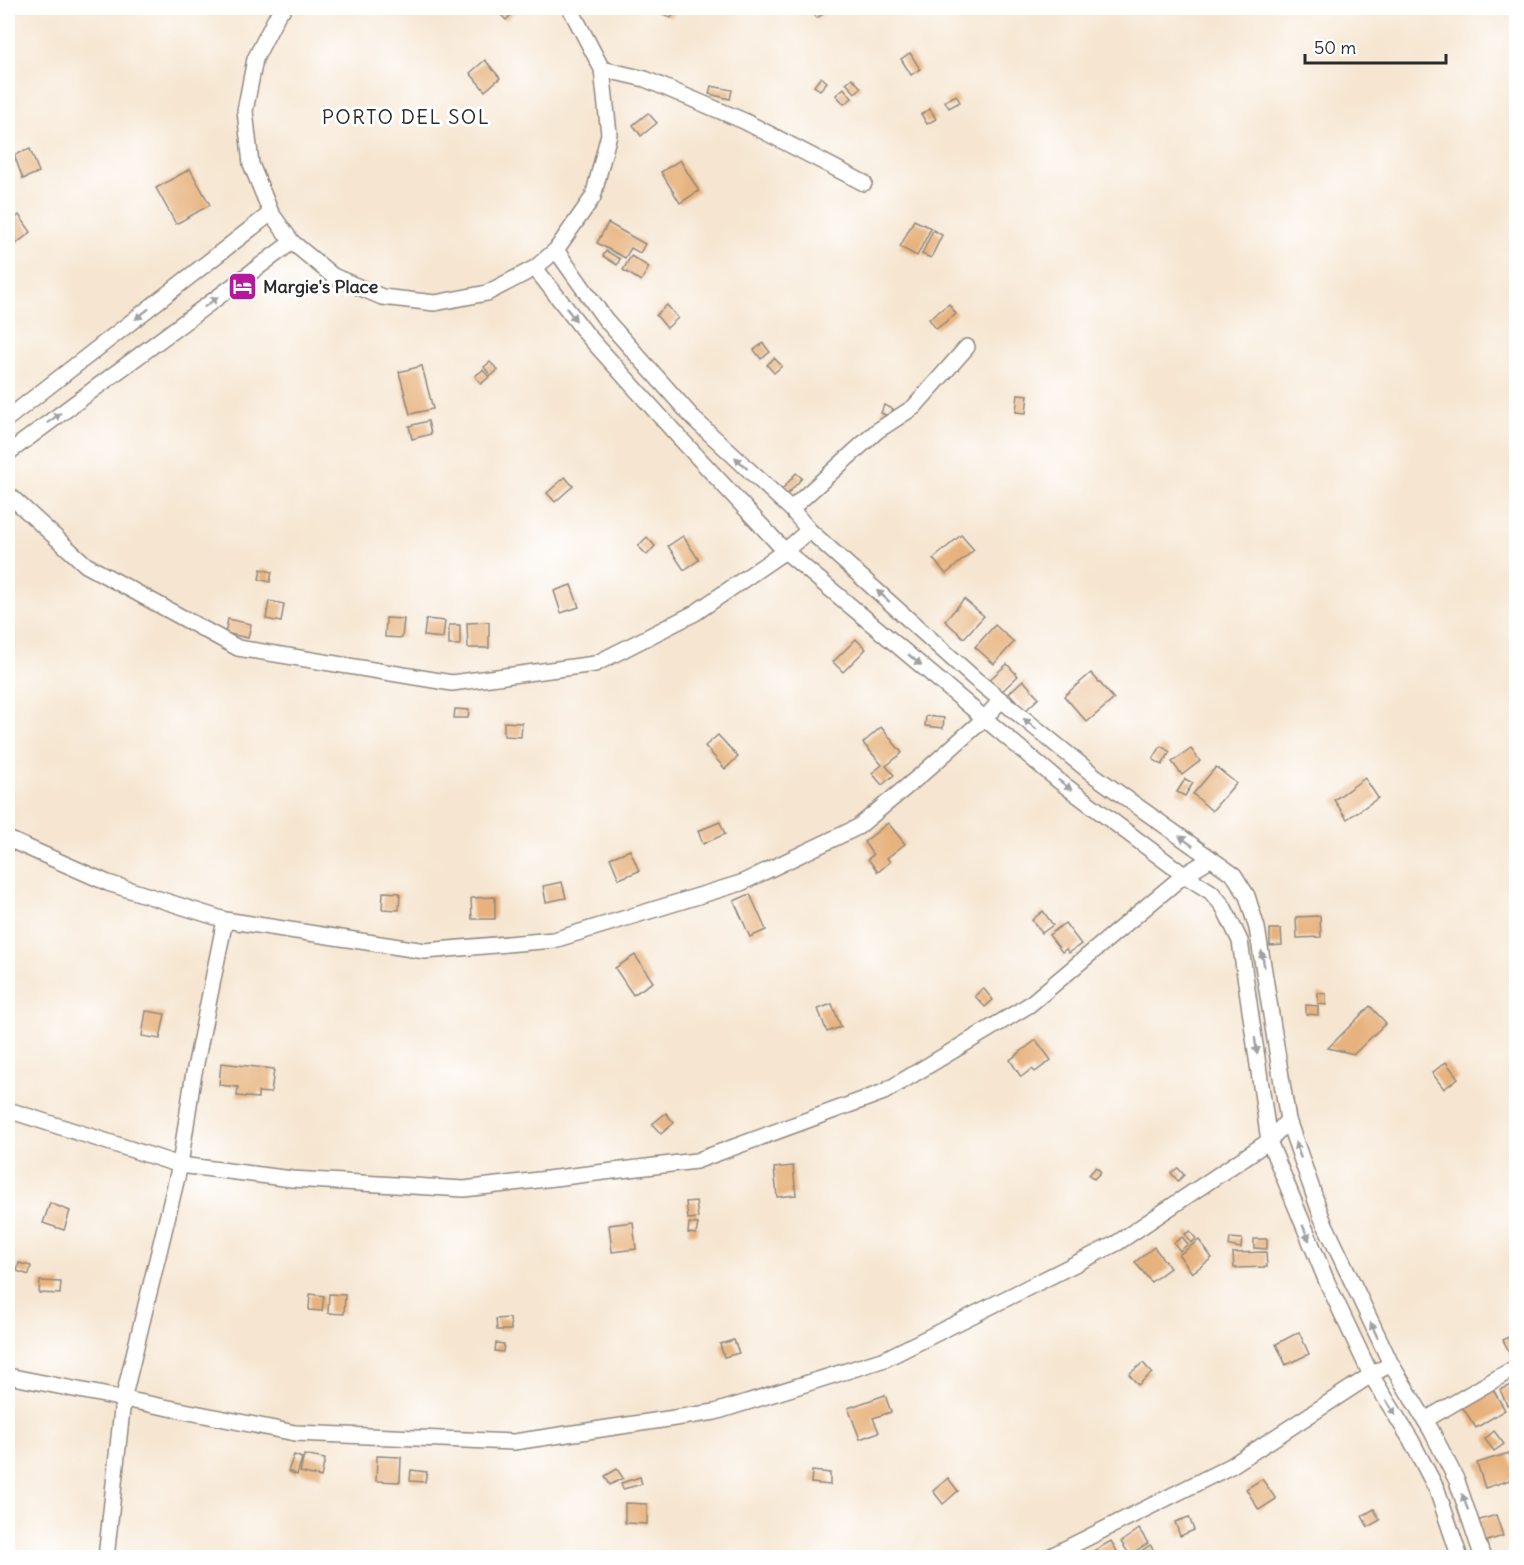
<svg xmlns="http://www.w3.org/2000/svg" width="1524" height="1565" viewBox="0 0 1524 1565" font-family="Delius,sans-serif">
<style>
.building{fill:#e7b27d}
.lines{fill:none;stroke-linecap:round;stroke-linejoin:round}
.street-casing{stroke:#90887e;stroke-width:18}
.street{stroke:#fff;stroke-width:15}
.oneway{fill:#a0a0a0}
.labels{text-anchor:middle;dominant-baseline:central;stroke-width:6;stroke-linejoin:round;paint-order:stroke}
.poi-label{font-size:18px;font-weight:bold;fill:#2b2b2b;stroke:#fff;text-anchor:start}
.neighbourhood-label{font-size:20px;letter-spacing:1.5px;fill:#2b2b2b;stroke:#fff}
</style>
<rect width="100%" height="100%" fill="#fff"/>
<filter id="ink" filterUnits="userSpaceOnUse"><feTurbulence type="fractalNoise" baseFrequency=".0167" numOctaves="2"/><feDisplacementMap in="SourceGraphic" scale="12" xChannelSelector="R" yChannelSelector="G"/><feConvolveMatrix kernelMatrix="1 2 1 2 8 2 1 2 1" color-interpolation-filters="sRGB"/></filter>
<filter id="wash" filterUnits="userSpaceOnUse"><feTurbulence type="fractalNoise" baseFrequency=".008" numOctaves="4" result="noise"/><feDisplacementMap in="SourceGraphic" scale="24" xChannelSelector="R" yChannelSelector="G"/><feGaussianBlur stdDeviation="1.35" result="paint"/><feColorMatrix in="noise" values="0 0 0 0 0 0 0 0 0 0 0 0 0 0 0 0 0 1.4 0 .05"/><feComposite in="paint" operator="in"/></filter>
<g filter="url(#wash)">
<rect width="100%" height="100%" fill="#f6e6d1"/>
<g id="blocks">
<!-- building -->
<g class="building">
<path d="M507,8l10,1 -11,11 -6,-6z"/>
<path d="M652,8h25l-6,10z"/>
<path d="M809,8h22l-14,10z"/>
<path d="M910,53l10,16 -9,6 -10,-16z"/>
<path d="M485,60l15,18 -15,13 -15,-18z"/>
<path d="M821,77l6,5 -7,8 -6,-4z"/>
<path d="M852,78l9,10 -6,5 -9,-10z"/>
<path d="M711,86l21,4 -2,9 -21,-5z"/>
<path d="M844,88l8,10 -8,6 -8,-9z"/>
<path d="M956,95l4,7 -11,6 -4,-7z"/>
<path d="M930,109l6,10 -9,5 -6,-10z"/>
<path d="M648,113l9,10 -16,13 -8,-11z"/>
<path d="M30,149l9,23 -16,7 -9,-24z"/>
<path d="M680,160l19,31 -19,12 -19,-31z"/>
<path d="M190,169l20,36 -34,19 -20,-36z"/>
<path d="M19,215l12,17 -23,18v-26z"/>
<path d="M914,220l17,8 -14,28 -17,-9z"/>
<path d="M608,223l37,21 -5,9 -9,-5 -6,10 -28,-15z"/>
<path d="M933,230l9,5 -11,23 -9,-4z"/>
<path d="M606,251l14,8 -3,6 -14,-9z"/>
<path d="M631,256l18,11 -8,14 -18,-11z"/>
<path d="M949,304l7,10 -20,15 -7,-10z"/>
<path d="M667,305l11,13 -11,10 -11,-13z"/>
<path d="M763,343l7,9 -9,7 -7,-9z"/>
<path d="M774,358l8,8 -8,7 -7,-8z"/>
<path d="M490,362l8,8 -7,6 -7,-9z"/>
<path d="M422,366l11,43 -23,5 -11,-42z"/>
<path d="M483,370l6,7 -8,7 -6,-8z"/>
<path d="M1018,394l10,1 -2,18 -10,-1z"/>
<path d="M884,405l9,4 -3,8 -9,-4z"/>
<path d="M428,421l3,13 -19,5 -3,-13z"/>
<path d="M796,473l6,5 -17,19 -5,-5z"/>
<path d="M565,477l8,9 -18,16 -8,-9z"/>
<path d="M961,535l13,15 -28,24 -13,-15z"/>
<path d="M683,536l16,24 -15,10 -16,-24z"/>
<path d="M647,537l8,9 -8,9 -9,-9z"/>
<path d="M261,569l11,3 -2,10 -11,-3z"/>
<path d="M571,585l8,22 -18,6 -7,-22z"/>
<path d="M964,599l20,17 -20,22 -19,-17z"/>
<path d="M269,601l15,3 -3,18 -15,-3z"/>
<path d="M386,618l18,1 -2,19 -17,-1z"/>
<path d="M228,619l23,5 -3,14 -23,-5z"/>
<path d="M426,619l19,2 -2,17 -19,-2z"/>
<path d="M489,622v26h-21l-1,-25z"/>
<rect x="449" y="625" width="11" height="20"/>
<path d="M995,625l19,17 -20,22 -19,-17z"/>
<path d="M856,639l10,10 -23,23 -10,-10z"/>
<path d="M1007,664l11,12 -20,19 -11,-13z"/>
<path d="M1091,673l23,26 -27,23 -23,-26z"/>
<path d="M1023,680l16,18 -14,13 -16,-18z"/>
<path d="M455,709l14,1 -1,8h-14z"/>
<path d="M926,716l18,2 -1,10 -18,-2z"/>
<path d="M504,722l18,1 -1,14 -17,-1z"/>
<path d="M881,727l21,26 -16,13 8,9 -12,10 -10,-12 10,-8 -19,-22z"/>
<path d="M718,735l20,22 -13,12 -20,-23z"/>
<path d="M1161,746l9,6 -8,13 -9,-6z"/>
<path d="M1191,749l9,12 -18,14 -10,-13z"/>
<path d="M1216,767l20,16 -24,28 -19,-17z"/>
<path d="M1365,778l13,20 -31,21 -13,-19z"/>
<path d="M1185,779l8,4 -8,13 -8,-4z"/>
<path d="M720,822l5,12 -22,10 -5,-13z"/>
<path d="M888,823l17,21 -18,14 3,4 -12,10 -10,-13 5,-4 -9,-13z"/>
<path d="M630,850l9,21 -20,8 -9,-21z"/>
<path d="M562,882l4,16 -20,4 -3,-16z"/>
<path d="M383,892l17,1 -1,17 -17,-1z"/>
<path d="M750,894l16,36 -16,7 -16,-36z"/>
<path d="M495,897v22h-23l-1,-21z"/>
<path d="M1043,911l10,14 -11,8 -10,-13z"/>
<path d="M1320,916l1,21 -24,1 -1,-21z"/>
<path d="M1065,923l16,21 -12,9 -3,-4 -4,3 -13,-17z"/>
<path d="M1270,929h11l1,16 -12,1z"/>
<path d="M635,955l18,27 -20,13 -18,-27z"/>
<path d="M983,988l10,12 -8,7 -10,-11z"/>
<path d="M1318,993l8,1v11l-8,-1z"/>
<path d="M832,1004l9,23 -14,5 -9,-23z"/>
<path d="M1306,1005l12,1v9l-12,-1z"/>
<path d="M1370,1006l16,17 -32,31 -26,-6z"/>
<path d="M146,1011l19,3 -5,25 -18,-3z"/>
<path d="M1036,1040l15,20 -16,12 -3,-3 -11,8 -11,-17z"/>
<path d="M1446,1062l12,16 -14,11 -12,-16z"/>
<path d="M221,1063l53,6 -3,24 -13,-1v6l-21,-2 1,-9 -19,-2z"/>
<path d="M666,1113l8,10 -13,11 -9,-10z"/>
<path d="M793,1166l3,29 -19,2 -3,-29z"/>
<path d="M1096,1167l5,5 -7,7 -5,-4z"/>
<path d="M1178,1168l6,7 -6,6 -7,-8z"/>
<path d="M696,1201l2,17 -10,1 -2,-17z"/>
<path d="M50,1203l20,8 -6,19 -21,-7z"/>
<path d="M633,1222l3,27 -24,3 -3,-27z"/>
<path d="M689,1223l9,1 -2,10 -8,-1z"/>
<path d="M1190,1231l6,8 -5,4 -6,-9z"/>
<path d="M1182,1237l6,7 -8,7 -6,-8z"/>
<path d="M1230,1238l12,1 -1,9 -12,-2z"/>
<path d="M1254,1239h13v10l-13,-1z"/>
<path d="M1199,1240l13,18 -20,15 -13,-18z"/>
<path d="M1154,1247l16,21 -19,14 -16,-20z"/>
<path d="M1266,1252l1,15 -33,1 -1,-15z"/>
<path d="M19,1263l12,3 -2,9 -12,-4z"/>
<path d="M40,1281l21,1 -1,12 -21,-1z"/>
<path d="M310,1294l14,2 -2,15 -13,-1z"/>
<path d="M329,1294l16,1 -1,19 -16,-1z"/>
<path d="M510,1318l1,12h-14l-1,-11z"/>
<path d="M1299,1332l10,22 -23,11 -10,-21z"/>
<path d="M1516,1333v26l-2,2 -11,-21z"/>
<path d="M734,1340l5,13 -15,4 -4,-13z"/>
<path d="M496,1343l8,1 -1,8 -8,-1z"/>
<path d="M1143,1363l9,10 -14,12 -9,-11z"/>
<path d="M1512,1385l4,10v6l-9,4 -7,-15z"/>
<path d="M1491,1386l14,24 -29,18 -15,-23z"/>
<path d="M885,1395l6,17 -18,6 6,14 -19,7 -12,-31z"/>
<path d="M1494,1431l10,13 -10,7 -9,-12z"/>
<path d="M1509,1453l7,25 -31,10 -8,-25z"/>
<path d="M294,1455l8,3 -5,17 -9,-4z"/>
<path d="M304,1455l21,4 -4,18 -21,-5z"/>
<path d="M377,1456l24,1 -1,25 -24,-1z"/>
<path d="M617,1469l6,9 -13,7 -5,-9z"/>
<path d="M411,1470l16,2 -2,10 -15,-1z"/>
<path d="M812,1471l18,2v12l-19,-2z"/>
<path d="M640,1477l2,7 -19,5 -2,-6z"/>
<path d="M948,1478l10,13 -15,13 -10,-13z"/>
<path d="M1262,1479l14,20 -17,11 -13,-21z"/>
<path d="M625,1503l22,1v20l-22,-1z"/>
<path d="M1374,1509l6,11 -12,7 -6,-11z"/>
<path d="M1496,1515l7,21 -19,6 -7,-21z"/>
<path d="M1189,1517l5,13 -14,6 -5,-14z"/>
<path d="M1139,1529l9,14 -18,12 -9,-13z"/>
<path d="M1111,1541l7,12 -8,5h-29z"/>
<path d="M1150,1545l5,7 -8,6h-12l-1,-2z"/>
</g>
</g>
</g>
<g filter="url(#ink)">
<use href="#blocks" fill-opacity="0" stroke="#90887e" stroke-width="1.5"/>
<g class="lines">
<defs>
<g id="street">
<path d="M284,8l-5,4 -24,47 -10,52 6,53 20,49 21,29 41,34 49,21 53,6 52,-10 48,-25 21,-18 37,-53 16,-63 -7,-65 -32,-61"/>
<path d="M602,69l43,10 99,42 120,62"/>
<path d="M556,250l49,69 89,100 97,90 18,21 166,149 120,97 139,99 13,21 10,32 31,192 34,98 69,146 40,66 26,51 26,77"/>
<path d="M535,268l53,68 89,99 108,116 274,230 125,94 27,17 12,14 17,35 29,200 58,141 44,93 40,65 26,50 23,68"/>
<path d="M8,418l263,-205"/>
<path d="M8,453l284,-211"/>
<path d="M8,494l78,71 152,83 214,35 143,-19 100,-51 90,-62 24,-21"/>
<path d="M791,509l86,-78 37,-24 53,-60"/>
<path d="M8,839l100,44 117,37 200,31 129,-11 187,-57 117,-56 64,-53 63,-56 16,-18"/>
<path d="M8,1110l172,55 112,14 172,10 232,-28 188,-69 145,-87 155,-130 26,-16"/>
<path d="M8,1376l287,57 219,9 201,-30 170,-53 232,-116 152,-102 19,-21"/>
<path d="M1425,1420l81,-47 10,-4"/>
<path d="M106,1558l17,-158 57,-235 13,-87 32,-158"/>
<path d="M1047,1558l184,-92 140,-91 20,-11"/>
</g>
</defs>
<!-- street casing -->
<use href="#street" class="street-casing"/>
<!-- street -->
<use href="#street" class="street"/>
</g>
<!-- one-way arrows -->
<defs><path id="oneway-solid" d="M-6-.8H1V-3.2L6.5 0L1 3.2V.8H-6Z" transform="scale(1.5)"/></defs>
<g class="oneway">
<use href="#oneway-solid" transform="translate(211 302) rotate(-37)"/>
<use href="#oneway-solid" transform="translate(142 314) rotate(142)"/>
<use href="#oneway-solid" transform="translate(571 314) rotate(52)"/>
<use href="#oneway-solid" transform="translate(54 418) rotate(-37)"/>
<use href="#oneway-solid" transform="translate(741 463) rotate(-137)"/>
<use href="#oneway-solid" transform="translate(883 596) rotate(-138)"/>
<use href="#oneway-solid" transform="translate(915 660) rotate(40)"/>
<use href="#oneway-solid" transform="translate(1030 724) rotate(-141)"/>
<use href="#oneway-solid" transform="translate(1065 785) rotate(37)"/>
<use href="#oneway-solid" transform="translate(1186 841) rotate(-144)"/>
<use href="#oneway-solid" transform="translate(1263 959) rotate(-100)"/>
<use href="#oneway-solid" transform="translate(1256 1046) rotate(82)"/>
<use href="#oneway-solid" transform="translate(1298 1150) rotate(-109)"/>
<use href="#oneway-solid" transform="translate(1306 1233) rotate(67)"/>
<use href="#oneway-solid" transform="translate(1374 1330) rotate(-115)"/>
<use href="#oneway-solid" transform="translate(1391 1408) rotate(58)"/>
<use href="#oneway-solid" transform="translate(1465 1502) rotate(-110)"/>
</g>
</g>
<!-- icons -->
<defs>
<symbol id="hotel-square" viewBox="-11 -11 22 22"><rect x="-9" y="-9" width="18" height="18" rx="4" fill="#b5179e" stroke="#fff"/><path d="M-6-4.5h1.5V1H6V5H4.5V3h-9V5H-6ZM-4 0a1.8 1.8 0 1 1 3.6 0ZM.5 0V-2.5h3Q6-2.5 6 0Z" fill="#fff"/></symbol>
</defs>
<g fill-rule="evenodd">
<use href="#hotel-square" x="226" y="270" width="33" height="33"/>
</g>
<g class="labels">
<!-- poi labels -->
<g class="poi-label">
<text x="263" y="286">Margie's Place</text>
</g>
<!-- neighbourhood labels -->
<g class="neighbourhood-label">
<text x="406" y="116">PORTO DEL SOL</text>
</g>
</g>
<!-- margin -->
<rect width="1524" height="1565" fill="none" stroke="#fff" stroke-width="30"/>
<!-- scale -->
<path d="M1305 54v9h141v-9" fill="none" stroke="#2b2b2b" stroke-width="3"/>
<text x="1314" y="54" font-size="18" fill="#2b2b2b" stroke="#ffffff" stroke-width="4.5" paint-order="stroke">50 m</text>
</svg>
